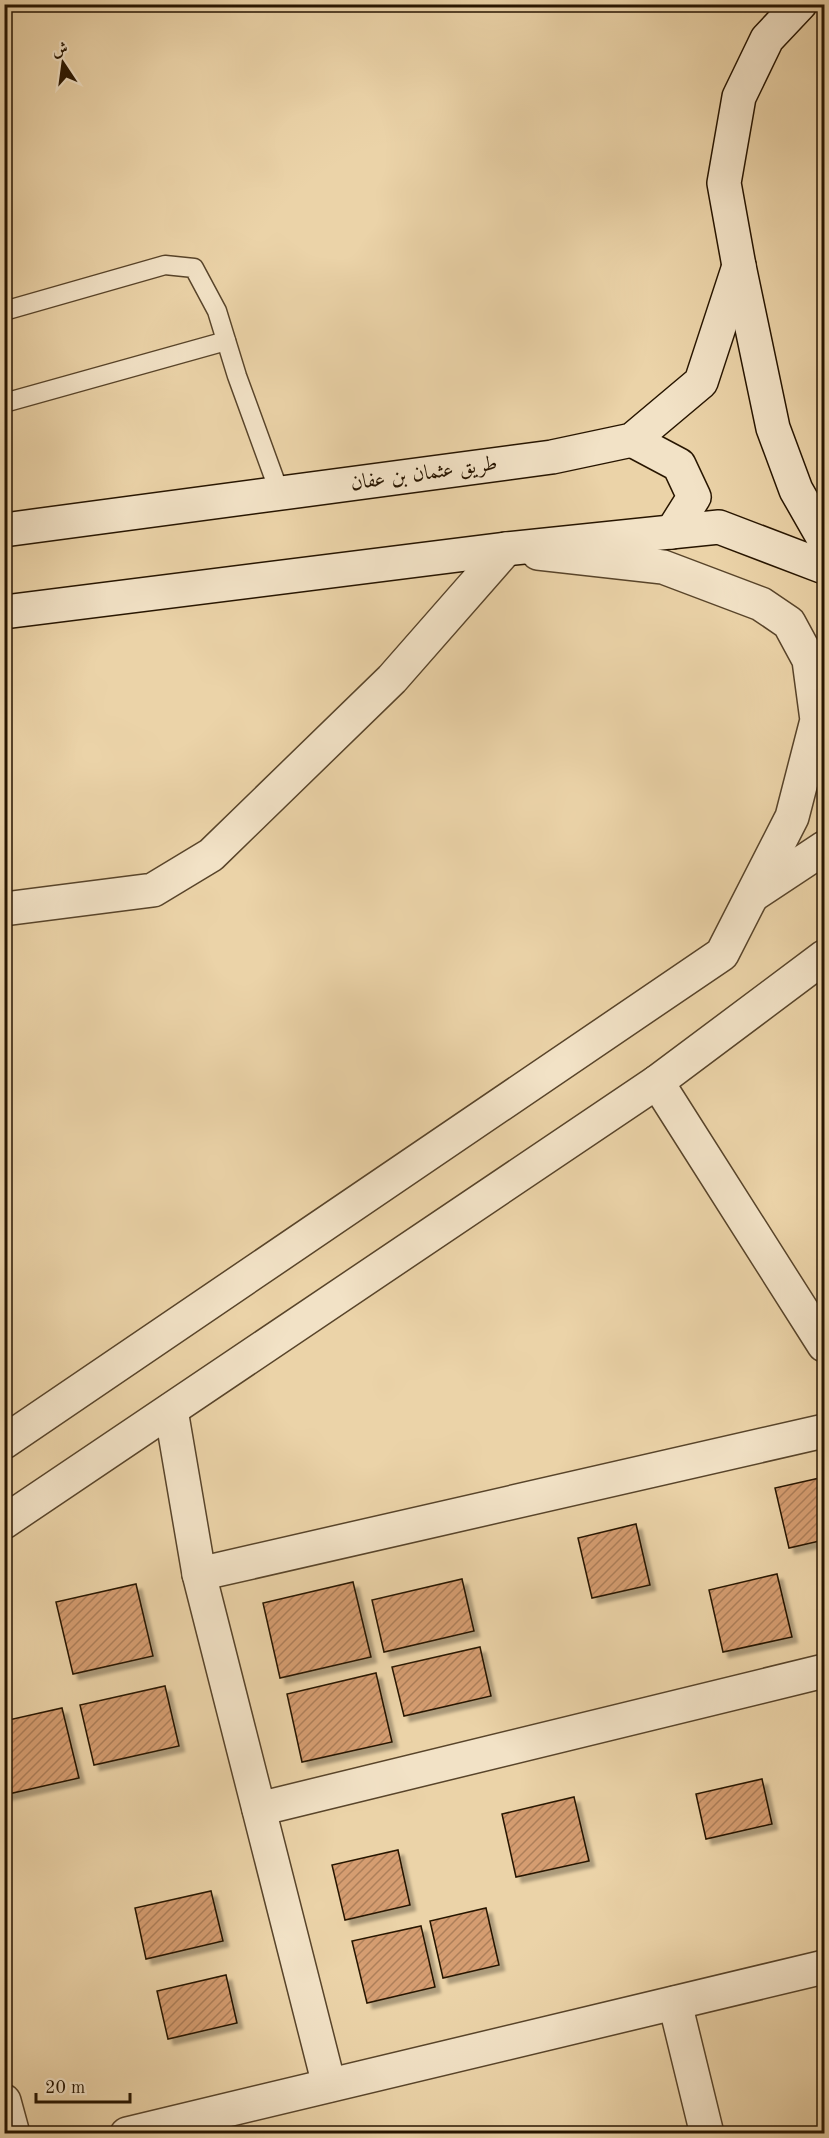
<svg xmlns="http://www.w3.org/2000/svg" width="829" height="2138" viewBox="0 0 829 2138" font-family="'Old Standard TT',Amiri,serif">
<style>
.building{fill:url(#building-hatch);stroke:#271500;stroke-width:1.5;filter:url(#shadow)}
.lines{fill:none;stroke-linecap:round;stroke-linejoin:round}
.service-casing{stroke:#58442a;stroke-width:21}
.minor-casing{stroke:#58442a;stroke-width:36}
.tertiary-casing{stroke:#58442a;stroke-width:36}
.secondary-casing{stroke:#271500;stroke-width:36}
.service{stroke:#f2e2c6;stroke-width:18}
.minor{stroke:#f2e2c6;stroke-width:33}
.tertiary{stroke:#f2e2c6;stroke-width:33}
.secondary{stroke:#f2e2c6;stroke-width:33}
.labels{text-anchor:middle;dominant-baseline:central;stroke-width:5;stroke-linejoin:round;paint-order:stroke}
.street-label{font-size:21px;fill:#271500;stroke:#f2e2c6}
</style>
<defs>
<pattern id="building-hatch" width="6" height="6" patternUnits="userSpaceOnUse" patternTransform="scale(1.5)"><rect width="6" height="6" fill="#d59d71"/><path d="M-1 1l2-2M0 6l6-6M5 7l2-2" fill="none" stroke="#ad7f5a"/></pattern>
<filter id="shadow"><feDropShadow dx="5.5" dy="5.5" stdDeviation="1.5" flood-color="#0004"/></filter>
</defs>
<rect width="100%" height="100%" fill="#ebd3a8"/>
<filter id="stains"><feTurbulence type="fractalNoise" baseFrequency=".00333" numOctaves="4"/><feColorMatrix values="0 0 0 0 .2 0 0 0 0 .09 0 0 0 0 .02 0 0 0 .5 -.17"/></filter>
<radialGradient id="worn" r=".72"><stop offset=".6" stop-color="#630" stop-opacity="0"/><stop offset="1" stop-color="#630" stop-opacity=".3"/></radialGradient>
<!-- building -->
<g class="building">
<path d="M824,1477v63l-35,8 -14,-60z"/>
<path d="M636,1524l14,61 -58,13 -14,-60z"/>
<path d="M777,1574l15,63 -69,15 -14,-62z"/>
<path d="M462,1579l12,52 -90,21 -12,-52z"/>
<path d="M353,1582l18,75 -91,21 -17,-75z"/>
<path d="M136,1584l17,72 -80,18 -17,-72z"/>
<path d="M480,1647l11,49 -87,20 -12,-49z"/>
<path d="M376,1673l16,69 -90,20 -15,-68z"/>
<path d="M165,1686l14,60 -85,19 -14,-60z"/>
<path d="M62,1708l17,70 -75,17v-74z"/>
<path d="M762,1779l10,45 -66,15 -10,-45z"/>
<path d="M574,1797l15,64 -73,16 -14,-63z"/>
<path d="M398,1850l12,55 -65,15 -13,-55z"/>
<path d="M211,1891l12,50 -77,18 -11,-51z"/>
<path d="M486,1908l13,57 -56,13 -13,-57z"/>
<path d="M421,1926l14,61 -68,16 -15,-62z"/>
<path d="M226,1975l11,48 -69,16 -11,-48z"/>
</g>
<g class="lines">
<defs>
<g id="service">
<path d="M4,311l161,-46 29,3 23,43 20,65 43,118"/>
<path d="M4,403l222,-62"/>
</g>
<g id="minor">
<path d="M4,909l149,-19 58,-35 181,-176 114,-130"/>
<path d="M657,1082l167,263"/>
<path d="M171,1410l28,164 130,511"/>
<path d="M199,1574l625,-143"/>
<path d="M259,1809l565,-138"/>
<path d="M675,2003l32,131"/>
<path d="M4,2101l9,33"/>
<path d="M127,2134l697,-167"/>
</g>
<g id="tertiary">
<path d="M753,895l71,-47"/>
<path d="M4,1442l718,-488 70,-137 25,-97 -8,-60 -20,-37 -28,-19 -98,-37 -125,-14"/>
<path d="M4,1522l653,-440 167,-125"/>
</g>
<g id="secondary">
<path d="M800,4l-33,35 -28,58 -15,86 15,83 34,162 23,62 28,49"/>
<path d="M632,440l47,25 15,32 -22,35"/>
<path d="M4,530l548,-73 80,-17 69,-58 38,-116"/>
<path d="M4,612l502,-63 213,-22 105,40"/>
</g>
</defs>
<!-- service casing -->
<use href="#service" class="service-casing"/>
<!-- minor casing -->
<use href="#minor" class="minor-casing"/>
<!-- tertiary casing -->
<use href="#tertiary" class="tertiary-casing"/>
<!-- secondary casing -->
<use href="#secondary" class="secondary-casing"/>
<!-- service -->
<use href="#service" class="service"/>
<!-- minor -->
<use href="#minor" class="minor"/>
<!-- tertiary -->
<use href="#tertiary" class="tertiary"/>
<!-- secondary -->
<use href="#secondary" class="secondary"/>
</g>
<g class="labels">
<!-- street labels -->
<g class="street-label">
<text transform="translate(424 474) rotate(-8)">طريق عثمان بن عفان</text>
</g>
</g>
<!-- margin -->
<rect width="829" height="2138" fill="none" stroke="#ebd3a8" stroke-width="24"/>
<rect x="6" y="6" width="817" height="2126" fill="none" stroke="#271500" stroke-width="3"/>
<rect x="12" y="12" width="805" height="2114" fill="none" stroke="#271500" stroke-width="1.5"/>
<!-- north arrow -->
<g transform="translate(63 63) rotate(347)" stroke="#f2e2c6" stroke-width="4.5" paint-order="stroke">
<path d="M0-4.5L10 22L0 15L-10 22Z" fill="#271500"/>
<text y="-9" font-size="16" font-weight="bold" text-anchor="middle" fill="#271500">ش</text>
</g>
<!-- scale -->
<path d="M36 2093v9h94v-9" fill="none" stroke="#271500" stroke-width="3"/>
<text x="45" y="2093" font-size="18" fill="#271500" stroke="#f2e2c6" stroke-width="4.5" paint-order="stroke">20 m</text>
<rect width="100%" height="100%" filter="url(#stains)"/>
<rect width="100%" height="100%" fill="url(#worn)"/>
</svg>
